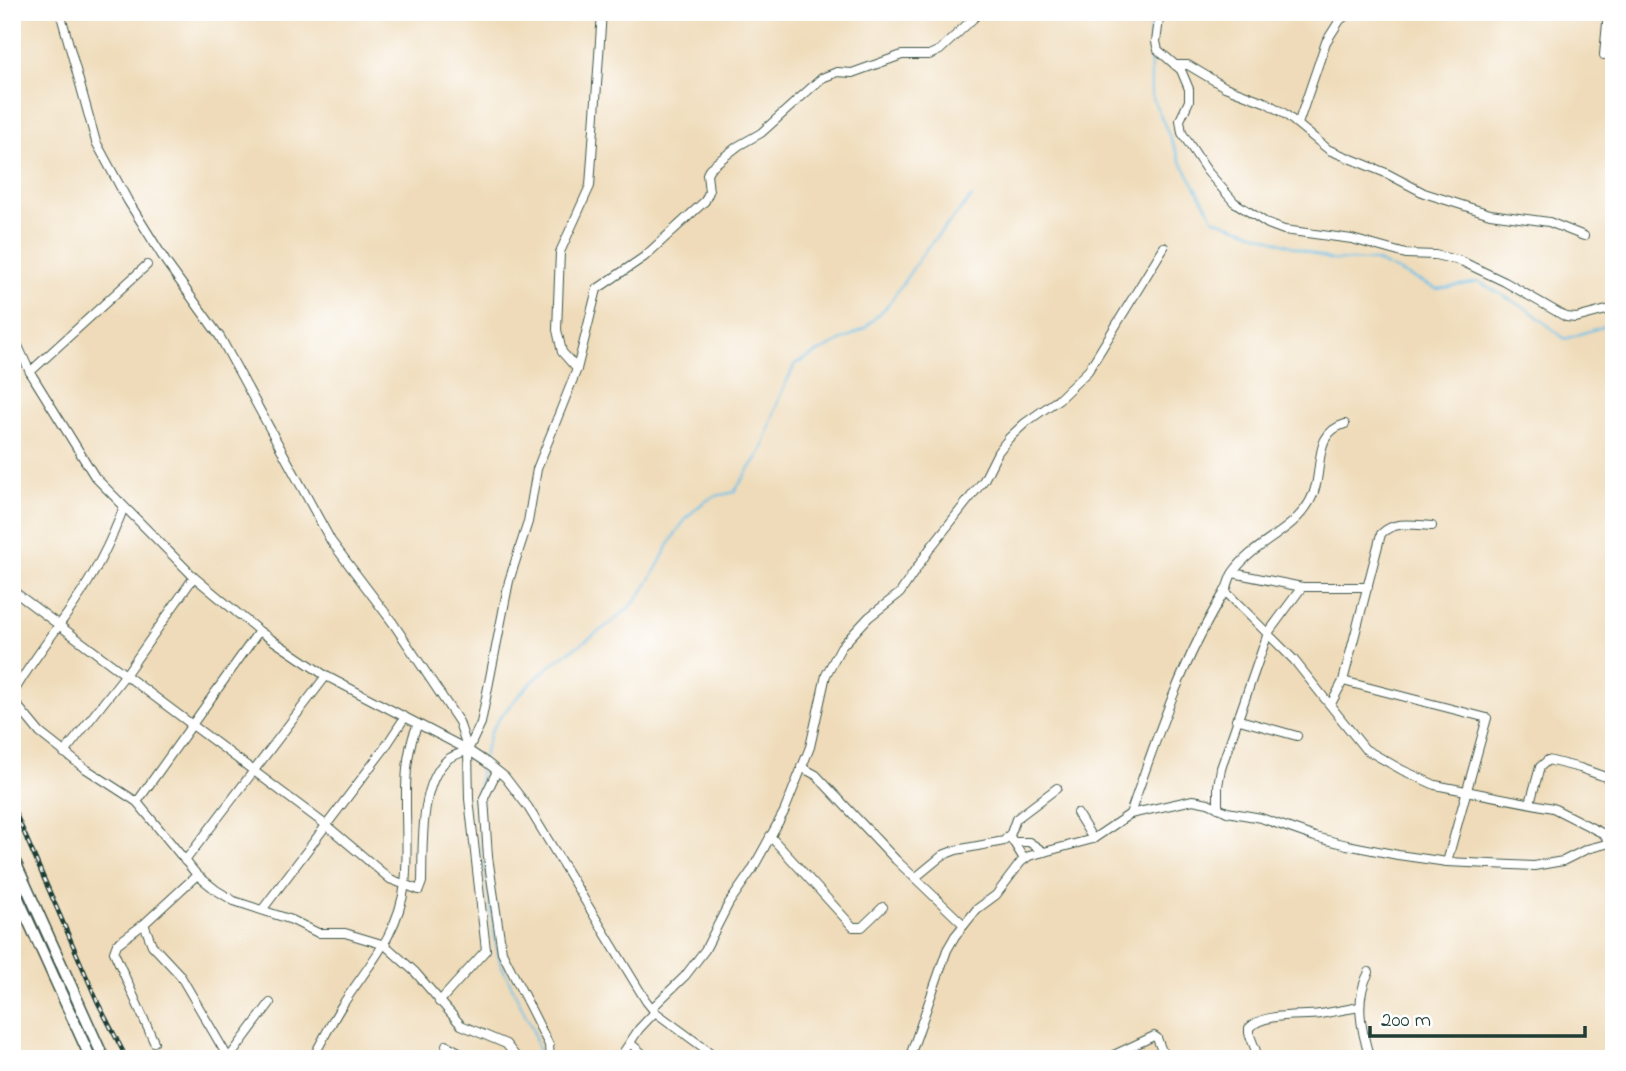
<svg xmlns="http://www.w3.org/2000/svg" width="1626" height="1071" viewBox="0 0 1626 1071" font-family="'Indie Flower',sans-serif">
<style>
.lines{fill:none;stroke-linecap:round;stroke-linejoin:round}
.stream{stroke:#6bc0e8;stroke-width:2}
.minor-casing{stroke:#3e5548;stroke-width:10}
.major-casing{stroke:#3e5548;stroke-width:13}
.minor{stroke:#fff;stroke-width:8}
.major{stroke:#fff;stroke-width:10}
.rail-casing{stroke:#1f3d34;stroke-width:4.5}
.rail{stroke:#fff;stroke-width:2;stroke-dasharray:5;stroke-linecap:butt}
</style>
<rect width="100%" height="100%" fill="#fff"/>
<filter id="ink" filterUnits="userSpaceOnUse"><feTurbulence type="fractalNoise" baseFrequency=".0143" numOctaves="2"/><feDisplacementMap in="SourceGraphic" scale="14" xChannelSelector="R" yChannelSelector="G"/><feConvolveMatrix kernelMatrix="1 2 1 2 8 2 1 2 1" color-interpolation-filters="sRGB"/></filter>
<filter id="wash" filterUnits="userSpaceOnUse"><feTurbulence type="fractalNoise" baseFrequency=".00686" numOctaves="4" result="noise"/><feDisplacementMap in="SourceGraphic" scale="28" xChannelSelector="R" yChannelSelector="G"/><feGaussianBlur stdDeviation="1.57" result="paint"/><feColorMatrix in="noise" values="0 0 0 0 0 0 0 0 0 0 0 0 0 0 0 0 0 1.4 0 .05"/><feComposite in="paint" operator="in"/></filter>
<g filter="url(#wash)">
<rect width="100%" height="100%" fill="#efdbb9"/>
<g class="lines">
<!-- stream -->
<g class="stream">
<path d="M1150,12l1,82 29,66 34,59 117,41 45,1 61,28 42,-7 50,28 36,29 49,-16"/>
<path d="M484,756c2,-8 4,-19 8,-26 13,-24 51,-60 74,-76 23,-17 48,-30 68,-52 29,-32 37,-84 79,-105 6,-2 15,-3 21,-5l28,-41 17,-53 16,-34 69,-35 24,-24 38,-56 46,-52"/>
<path d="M481,764l-4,41 7,51"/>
<path d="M485,862l10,78 5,22 32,66 9,31"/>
</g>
</g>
</g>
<g filter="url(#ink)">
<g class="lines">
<defs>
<g id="minor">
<path d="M1160,12l-4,30 2,8 23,20 8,19v12l-9,19 2,13 25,38 27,31 34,22 16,6 68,9 54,15 29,1 26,6 44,21 61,35 10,1 38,-10"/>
<path d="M1604,55l4,-43"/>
<path d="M1175,65h13l37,22 42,16 18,11 44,36 57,23 38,20 66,21 59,8 35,14"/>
<path d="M1298,124l28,-82 14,-22 11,-8"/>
<path d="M12,214l4,5"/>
<path d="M12,333l18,39 65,105 99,100 65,54 67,45 142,74 18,12 19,15 23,30 118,194 9,11 64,47"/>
<path d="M577,369l-15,-17 -5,-22 3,-78 30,-66 12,-174"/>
<path d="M30,372l117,-107"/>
<path d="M1233,573l69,14h66"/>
<path d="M12,590l314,235 64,54 29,11 3,-8c1,-34 -3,-99 26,-123 5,-4 14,-6 20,-9l-9,-28 -66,-99 -62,-82 -111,-204 -54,-75 -38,-61 -32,-59 -36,-130"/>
<path d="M1225,591l69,69 71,89 37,21 33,15 118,23 51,26 5,9"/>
<path d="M1343,681l144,37 -40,144"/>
<path d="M12,695c18,-32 41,-60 62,-91 21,-30 37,-63 50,-97"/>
<path d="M12,699l28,34 43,34 54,35 60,73 19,15 18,11 58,19 26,13h27l40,12 30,27 46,53 45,19 12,15"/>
<path d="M1331,704l12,-23 38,-147c13,-14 34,-9 51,-8"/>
<path d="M1236,719l61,17"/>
<path d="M64,753l62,-79 68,-97"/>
<path d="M801,767l15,8 80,85 68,65"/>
<path d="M497,771l-13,27 4,59 14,95 47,93 1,14"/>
<path d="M137,802l122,-171"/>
<path d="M1530,803l10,-36 8,-7 32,8 34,12"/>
<path d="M1218,808v-22l3,-18 47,-135 34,-46"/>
<path d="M1077,813l16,26"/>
<path d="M1130,814c26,-75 52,-153 94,-221 4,-6 5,-14 8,-19 20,-31 60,-41 78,-73 16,-29 0,-67 35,-77"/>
<path d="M770,836l83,91h9l21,-20"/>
<path d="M1011,838l13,21"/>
<path d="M1013,842h16l15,10"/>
<path d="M185,861l141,-185"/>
<path d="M915,878l28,-23 13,-5 48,-9 7,-8 5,-14 41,-31"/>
<path d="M262,910l122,-161 21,-32"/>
<path d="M144,924l8,21 28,30 49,84"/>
<path d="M1369,972c-15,28 -8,57 1,87"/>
<path d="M439,1002l47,-52 -17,-151 -1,-49 13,-27 28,-142 19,-59 9,-53 40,-100 20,-80 47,-32 61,-56 4,-9 -2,-18 3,-6 28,-22 23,-13 61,-55 15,-6 15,1 50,-18h27l11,-5 40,-38"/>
<path d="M652,1008l33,-32 20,-26 24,-47 23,-33 32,-58 26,-65 16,-72 15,-28 28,-30 31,-24 31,-46 53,-67 14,-28 11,-14 16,-15 34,-24 29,-28 76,-124"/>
<path d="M154,1042l-40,-90 3,-8 27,-20 53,-49"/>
<path d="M630,1043l19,16"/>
<path d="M446,1045l26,14"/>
<path d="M229,1058l41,-55"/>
<path d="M312,1059c10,-17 19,-36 29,-52 27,-42 57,-71 64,-123 6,-49 -8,-117 13,-160"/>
<path d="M619,1059l20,-30 16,-17"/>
<path d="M909,1059l38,-109 8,-14 22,-27 19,-14 25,-33 8,-6 64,-17 37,-25 63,-14 15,3 19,9 34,6 54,19 32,8 51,10 49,7 87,4 29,-5 24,-12 27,-7"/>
<path d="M1105,1059l49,-23 3,2 8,21"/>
<path d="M1259,1059l-10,-26v-5c16,-16 51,-11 71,-14 14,-2 27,-5 40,-7"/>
</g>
<g id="major">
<path d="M12,855l92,204"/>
<path d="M12,885l79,174"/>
</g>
</defs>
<!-- minor casing -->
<use href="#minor" class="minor-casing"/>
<!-- major casing -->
<use href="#major" class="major-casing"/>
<!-- minor -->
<use href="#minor" class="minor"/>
<!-- major -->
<use href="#major" class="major"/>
<defs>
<path id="rail" d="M12,805l86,198 29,56"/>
</defs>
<!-- rail casing -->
<use href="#rail" class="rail-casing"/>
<!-- rail -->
<use href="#rail" class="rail"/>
</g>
</g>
<!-- margin -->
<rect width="1626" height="1071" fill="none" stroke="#fff" stroke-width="42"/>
<!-- scale -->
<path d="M1370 1026v10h215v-10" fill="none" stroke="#1f3d34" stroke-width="3.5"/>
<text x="1381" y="1026" font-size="21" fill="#1f3d34" stroke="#ffffff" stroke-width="5" paint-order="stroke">200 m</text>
</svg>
